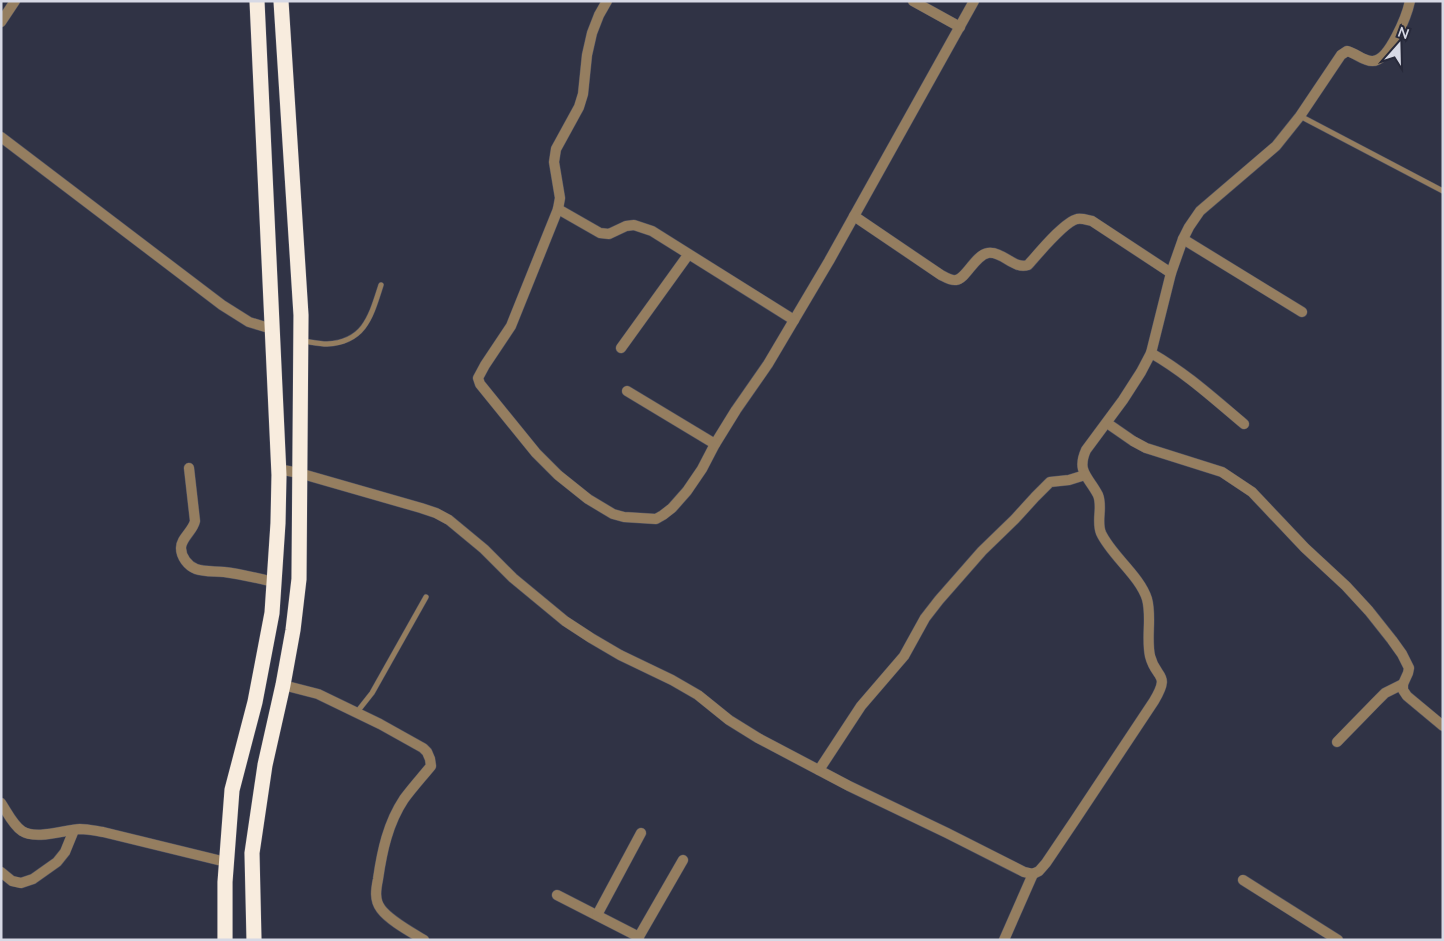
<svg xmlns="http://www.w3.org/2000/svg" width="1444" height="941" viewBox="0 0 1444 941" font-family="Lato,sans-serif">
<style>
.lines{fill:none;stroke-linecap:round;stroke-linejoin:round}
.lane-casing{stroke:#4e5162;stroke-width:6}
.street-casing{stroke:#4e5162;stroke-width:11}
.highway-casing{stroke:#4e5162;stroke-width:16}
.lane{stroke:#957e60;stroke-width:5}
.street{stroke:#957e60;stroke-width:10}
.highway{stroke:#f8ecde;stroke-width:15}
</style>
<rect width="100%" height="100%" fill="#303345"/>
<g class="lines">
<defs>
<g id="lane">
<path d="M1300,116l143,75"/>
<path d="M303,341c8,1 16,3 24,3 38,-2 44,-28 54,-59"/>
<path d="M357,712l15,-19 54,-96"/>
</g>
<g id="street">
<path d="M607,1l-8,14 -7,18 -5,22 -4,39 -4,13 -23,42 -2,13 6,36 -2,11 -47,117 -26,39 -7,13 2,6 56,69 22,22 30,24 25,15 11,3 32,2 7,-4 9,-7 15,-17 15,-22 13,-25 21,-34 32,-46 61,-103 145,-260"/>
<path d="M913,1l47,26"/>
<path d="M1,22l14,-21"/>
<path d="M1,137l221,168 27,17 23,7"/>
<path d="M558,209l42,24 9,1 17,-8 8,-1 18,6 142,89"/>
<path d="M854,216l87,59c4,2 10,6 15,5 10,-1 19,-25 32,-27 15,-2 26,17 40,12 10,-11 36,-43 49,-46 5,-1 10,1 15,2l79,52"/>
<path d="M1183,239l119,73"/>
<path d="M621,348l67,-93"/>
<path d="M1151,353c35,20 62,45 93,71"/>
<path d="M627,391l88,53"/>
<path d="M1107,423l26,18 13,7 76,24 30,20 53,56 41,38 23,25 23,29 10,14 7,14 -1,5 -5,11v6l4,6 36,30"/>
<path d="M189,468l6,53c-2,10 -14,17 -14,27 0,9 7,18 15,21 8,3 19,2 28,3 17,2 33,6 50,10"/>
<path d="M278,469l21,4 122,35 15,5 13,7 35,29 29,29 52,43 26,17 29,17 52,25 26,15 31,25 29,18 91,48 98,47 77,39 9,2 6,-3 7,-8 29,-43 79,-119c17,-29 2,-21 -4,-45 -4,-19 2,-39 -3,-57 -7,-23 -36,-44 -46,-66 -5,-12 2,-26 -3,-38 -9,-18 -22,-23 -12,-45l37,-50 18,-28 10,-19 20,-80 12,-34 6,-12 11,-16 76,-65 24,-30 41,-61 6,-4c9,2 16,10 25,10 17,1 35,-46 38,-60"/>
<path d="M283,685l35,9 62,30 43,24 4,4 3,7 1,7c-9,11 -19,22 -27,33 -16,24 -22,52 -26,80 -2,10 -4,21 3,30 9,12 30,23 43,31"/>
<path d="M1337,742l39,-40 9,-9 18,-9"/>
<path d="M819,770l42,-64 43,-50 21,-38 14,-18 43,-49 33,-32 20,-22 15,-15 19,-2 16,-5"/>
<path d="M1,803c6,9 12,22 21,28 14,9 42,-1 58,-2 8,0 16,2 23,3l123,30"/>
<path d="M1,872l11,9 9,2 12,-4 24,-17 8,-10 9,-22"/>
<path d="M1243,880l95,60"/>
<path d="M557,895l82,42"/>
<path d="M597,915l44,-82"/>
<path d="M637,940l46,-80"/>
<path d="M1004,940l29,-66"/>
</g>
<g id="highway">
<path d="M225,940v-58l7,-92 23,-88 17,-89 6,-90 1,-48 -22,-474"/>
<path d="M254,940l-2,-87 13,-88 18,-80 10,-55 6,-51 2,-264 -20,-314"/>
</g>
</defs>
<!-- lane casing -->
<use href="#lane" class="lane-casing"/>
<!-- street casing -->
<use href="#street" class="street-casing"/>
<!-- highway casing -->
<use href="#highway" class="highway-casing"/>
<!-- lane -->
<use href="#lane" class="lane"/>
<!-- street -->
<use href="#street" class="street"/>
<!-- highway -->
<use href="#highway" class="highway"/>
</g>
<!-- border -->
<rect width="1444" height="941" fill="none" stroke="#d7d9e5" stroke-width="5"/>
<!-- north arrow -->
<g transform="translate(1399 45) rotate(20)" stroke="#27293a" stroke-width="4" paint-order="stroke">
<path d="M0-4L9 19L0 12L-9 19Z" fill="#d7d9e5"/>
<text y="-8" font-size="14" font-weight="bold" text-anchor="middle" fill="#d7d9e5">N</text>
</g>
</svg>
